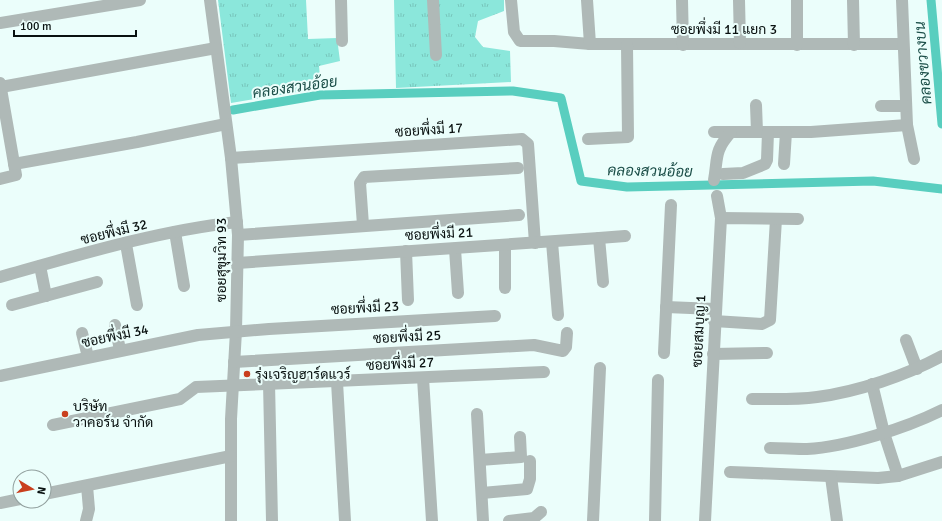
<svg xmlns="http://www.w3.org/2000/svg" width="942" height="521" viewBox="0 0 942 521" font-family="Signika,Sarabun,sans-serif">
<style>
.grass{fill:url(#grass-tufts)}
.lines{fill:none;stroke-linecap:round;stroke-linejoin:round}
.canal{stroke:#59cebf;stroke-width:9}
.minor{stroke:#afb9b7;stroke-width:12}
.poi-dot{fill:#c93f1e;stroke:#ebfefb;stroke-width:1.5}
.labels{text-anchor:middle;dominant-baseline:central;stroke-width:4;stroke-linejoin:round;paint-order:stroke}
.street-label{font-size:14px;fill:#091110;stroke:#ebfefb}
.poi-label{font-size:14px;fill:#091110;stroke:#ebfefb;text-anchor:start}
.water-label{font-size:15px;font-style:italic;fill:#1b4e48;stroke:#ebfefb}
</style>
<defs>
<pattern id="grass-tufts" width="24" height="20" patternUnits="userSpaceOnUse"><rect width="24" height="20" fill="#8be7db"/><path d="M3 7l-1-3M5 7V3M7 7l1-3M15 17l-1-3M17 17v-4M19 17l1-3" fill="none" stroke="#77c5bb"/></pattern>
</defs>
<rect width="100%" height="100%" fill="#ebfefb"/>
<!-- grass -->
<g class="grass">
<path d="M218,0h88l2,39 29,-1 3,23 -21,5 2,22 -90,15z"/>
<path d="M394,0h110v11l-26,10 -3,16 8,10 27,4 1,31 -115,6z"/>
</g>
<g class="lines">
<!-- canal -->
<g class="canal">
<path d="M931,0l11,124"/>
<path d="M233,110l87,-15 193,-4 48,7 20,83 46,6 246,-6 69,8"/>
</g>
<!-- minor -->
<g class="minor">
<path d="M210,0l21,158 7,77 -2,96 -5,88v102"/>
<path d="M341,0l1,41"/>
<path d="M433,0l3,55"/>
<path d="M511,0l3,32 6,9h34l36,3"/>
<path d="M587,0l3,44h312"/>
<path d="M682,0l1,45"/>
<path d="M739,0l1,43"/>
<path d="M797,0v45"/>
<path d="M853,0l1,45"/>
<path d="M902,0l5,125 7,34"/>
<path d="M0,23l140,-23"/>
<path d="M0,83l16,92 -16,4"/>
<path d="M1,87l215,-39"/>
<path d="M756,105l1,27"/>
<path d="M881,106h25"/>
<path d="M714,132h97l96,-7"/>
<path d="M588,139l40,-2 -1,-92"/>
<path d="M231,158l291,-19 6,5 7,99"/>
<path d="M14,164l123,-22 89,-18"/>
<path d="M784,164l2,-32"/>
<path d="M723,174l20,-1 22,-9 2,-4 1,-28"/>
<path d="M714,180c4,-23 0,-29 17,-48"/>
<path d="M717,196l4,22"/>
<path d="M363,225l-3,-42 4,-6 154,-9"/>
<path d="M175,232l9,54"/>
<path d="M238,235l281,-20"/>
<path d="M599,238l26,-2"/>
<path d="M552,242l6,73"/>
<path d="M126,244l11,61"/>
<path d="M505,245v43"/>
<path d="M455,249l3,44"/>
<path d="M406,251l2,49"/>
<path d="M237,263l362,-25 4,44"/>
<path d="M40,266l6,30"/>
<path d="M0,277c78,-22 157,-46 237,-55"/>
<path d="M12,305l85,-23"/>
<path d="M666,307l49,2"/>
<path d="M714,321l48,3 8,-4 6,-101"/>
<path d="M115,325l5,25"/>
<path d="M82,333l6,24"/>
<path d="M906,340l11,29"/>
<path d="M664,353l7,-148"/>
<path d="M713,354l54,-1"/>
<path d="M234,362l300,-17 29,6 3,-4 1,-14"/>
<path d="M0,376l198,-41 71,-6 226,-13"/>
<path d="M423,378l9,143"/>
<path d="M337,382l8,139"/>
<path d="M269,383l3,138"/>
<path d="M872,384l12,49 14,43"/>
<path d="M752,399c21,0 43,1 65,-2 40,-5 90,-22 125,-41"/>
<path d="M477,414l6,107"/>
<path d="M53,425l127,-26 16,-12 348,-15"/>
<path d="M770,448c12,0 25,1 37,1 39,-2 99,-21 135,-39"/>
<path d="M480,460l41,-3 -1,-20"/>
<path d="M730,472l148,6 20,-2 44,-14"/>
<path d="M831,477l6,44"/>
<path d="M482,493l45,-4 3,-10v-18"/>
<path d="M44,494l187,-38"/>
<path d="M0,503l20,-4"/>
<path d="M86,521l3,-12 -2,-23"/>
<path d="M509,521l25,-3 7,-6"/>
<path d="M593,521l7,-153"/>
<path d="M655,521l3,-141"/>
<path d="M705,521l16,-303 77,1"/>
</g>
</g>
<!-- markers -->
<g class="poi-dot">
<circle cx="247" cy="374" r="4"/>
<circle cx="65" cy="414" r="4"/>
</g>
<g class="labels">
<!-- street labels -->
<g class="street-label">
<text x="724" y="29">ซอยพึ่งมี 11 แยก 3</text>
<text transform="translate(429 130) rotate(-4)">ซอยพึ่งมี 17</text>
<text transform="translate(114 232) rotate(-14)">ซอยพึ่งมี 32</text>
<text transform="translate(439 234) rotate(-3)">ซอยพึ่งมี 21</text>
<text transform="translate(221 260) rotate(-90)">ซอยสุขุมวิท 93</text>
<text transform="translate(365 308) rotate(-3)">ซอยพึ่งมี 23</text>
<text transform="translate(699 331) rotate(-87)">ซอยสมบุญ 1</text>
<text transform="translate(115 336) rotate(-12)">ซอยพึ่งมี 34</text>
<text transform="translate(407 337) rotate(-3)">ซอยพึ่งมี 25</text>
<text transform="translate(400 364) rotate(-3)">ซอยพึ่งมี 27</text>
</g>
<!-- poi labels -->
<g class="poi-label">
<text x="255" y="374">รุ่งเจริญฮาร์ดแวร์</text>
<text x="73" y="406">บริษัท<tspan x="73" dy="16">วาคอร์น จำกัด</tspan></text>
</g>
<!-- water labels -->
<g class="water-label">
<text transform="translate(923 63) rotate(-95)">คลองขวางบน</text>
<text transform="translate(295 87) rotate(-8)">คลองสวนอ้อย</text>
<text transform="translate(650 171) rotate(1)">คลองสวนอ้อย</text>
</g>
</g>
<!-- north arrow -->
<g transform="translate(32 489) rotate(100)"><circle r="19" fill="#ebfefb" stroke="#919f9d"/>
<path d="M0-3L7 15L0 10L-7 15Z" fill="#c93f1e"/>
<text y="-6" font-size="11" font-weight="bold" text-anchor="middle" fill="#091110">N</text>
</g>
<!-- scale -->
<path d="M14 30v6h122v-6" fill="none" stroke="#091110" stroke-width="2"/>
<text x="20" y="30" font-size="12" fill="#091110" stroke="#ebfefb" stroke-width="3" paint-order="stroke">100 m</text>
</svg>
